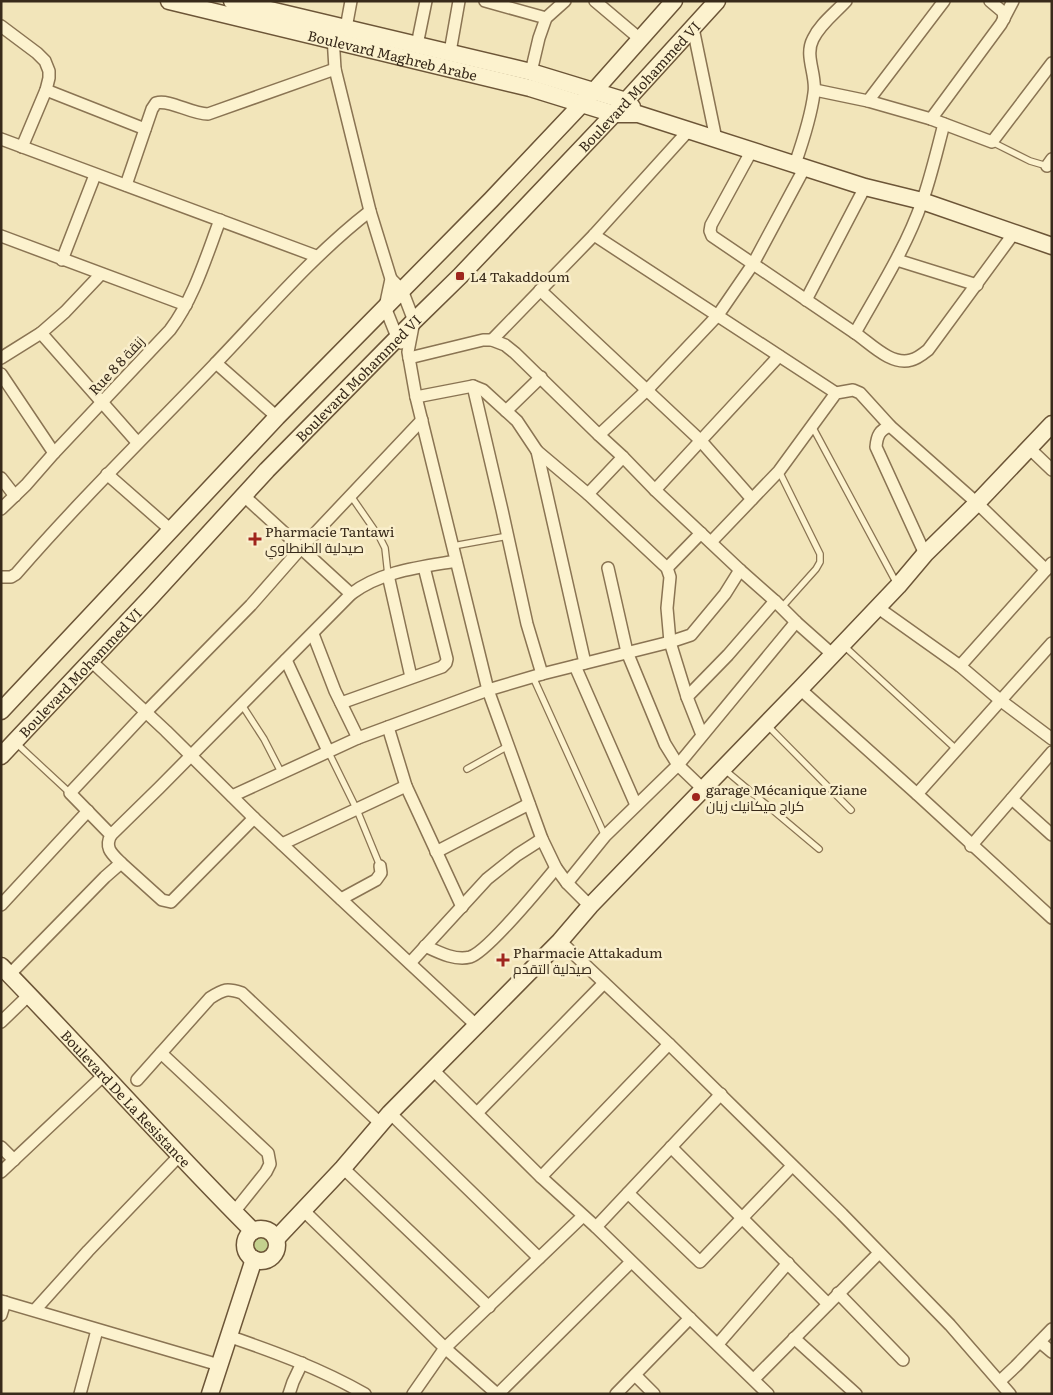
<svg xmlns="http://www.w3.org/2000/svg" width="1053" height="1395" viewBox="0 0 1053 1395" font-family="Literata,Cairo,serif">
<style>
.green{fill:#c4d18e}
.lines{fill:none;stroke-linecap:round;stroke-linejoin:round}
.lane-casing{stroke:#8a7453;stroke-width:8}
.street-casing{stroke:#8a7453;stroke-width:14}
.secondary-casing{stroke:#6c5537;stroke-width:19}
.lane{stroke:#fcf2ce;stroke-width:5.5}
.street{stroke:#fcf2ce;stroke-width:11}
.secondary{stroke:#fcf2ce;stroke-width:16}
.poi-dot{fill:#9f251d;stroke:#f9eecb;stroke-width:2}
.labels{text-anchor:middle;dominant-baseline:central;stroke-width:5;stroke-linejoin:round;paint-order:stroke}
.street-label{font-size:14px;fill:#382a1a;stroke:#f9eecb}
.poi-label{font-size:14px;fill:#382a1a;stroke:#f9eecb;text-anchor:start}
</style>
<rect width="100%" height="100%" fill="#f2e5ba"/>
<!-- green -->
<circle class="green" cx="261" cy="1245" r="12"/>
<g class="lines">
<defs>
<g id="lane">
<path d="M992,142l38,19 17,5"/>
<path d="M812,426l85,158"/>
<path d="M779,471l41,83v8l-4,7 -34,38"/>
<path d="M351,496l29,42 5,10 3,27"/>
<path d="M453,546l55,-10"/>
<path d="M843,645l113,104"/>
<path d="M533,677l72,159"/>
<path d="M242,705l22,34 17,33"/>
<path d="M768,726l83,84"/>
<path d="M15,742l55,51"/>
<path d="M328,751l29,59 23,56"/>
<path d="M467,769l41,-23"/>
<path d="M725,770l94,79"/>
</g>
<g id="street">
<path d="M485,1l61,17"/>
<path d="M595,1l45,38"/>
<path d="M990,1l13,11 1,7"/>
<path d="M1,26l36,27 8,8 4,10v7l-3,12 -24,57"/>
<path d="M346,28l5,-27"/>
<path d="M693,28l23,111"/>
<path d="M333,36l2,33 35,142 21,68 -6,28 12,30 4,6"/>
<path d="M417,45l9,-44"/>
<path d="M450,52l9,-51"/>
<path d="M531,72l8,-34 7,-20 19,-17"/>
<path d="M46,90l99,39"/>
<path d="M815,90l53,11 63,18 61,23 60,-79"/>
<path d="M868,101l76,-100"/>
<path d="M931,119l70,-95 12,-23"/>
<path d="M944,124c-7,26 -13,53 -22,78 -16,46 -43,88 -67,131 15,10 36,33 56,27 6,-1 12,-6 17,-10l86,-117"/>
<path d="M1,139l315,117"/>
<path d="M752,150l-41,75 -1,6 2,5 143,97"/>
<path d="M795,164c8,-23 16,-47 19,-71 3,-18 -10,-37 -1,-54 7,-15 22,-26 33,-38"/>
<path d="M1047,166l5,-7"/>
<path d="M126,185l26,-76 4,-6c14,-4 35,11 52,11l127,-45"/>
<path d="M594,235l242,158"/>
<path d="M1,236l185,69"/>
<path d="M62,260l33,-85"/>
<path d="M897,260l80,25"/>
<path d="M391,279l11,11 12,31 -6,31 8,45 72,293 54,149 14,29 11,15 23,23"/>
<path d="M540,290l160,150 52,59"/>
<path d="M806,300l59,-113"/>
<path d="M41,333l96,109"/>
<path d="M492,340l102,-105 95,-105"/>
<path d="M1,358l40,-25 24,-21 36,-38"/>
<path d="M409,358l74,-18h9l13,5 10,8 84,82 24,22 32,33 85,80 35,31 21,21 36,32"/>
<path d="M216,363l61,54"/>
<path d="M1,374l53,79"/>
<path d="M473,386l29,124 25,114 15,50"/>
<path d="M416,397l57,-11 10,4 34,31 20,30 51,43 79,74 3,9 -3,31 3,34 17,55 15,38"/>
<path d="M506,411l35,-34"/>
<path d="M422,420l-120,127 -51,58 -105,107 -76,81 41,42 48,-47 192,-194c30,-23 70,-27 105,-33"/>
<path d="M890,426c-10,4 -13,9 -14,21l49,107"/>
<path d="M599,435l49,-46 70,-74 35,-51 52,-97"/>
<path d="M1029,448l23,22"/>
<path d="M537,451l48,212"/>
<path d="M107,474l65,57"/>
<path d="M1,478l14,18"/>
<path d="M655,490l124,-134"/>
<path d="M588,494l35,-37"/>
<path d="M243,495l108,99"/>
<path d="M1,509l25,-24 28,-32 116,-123c24,-32 36,-73 50,-110"/>
<path d="M711,542l68,-71 57,-78 17,-3 7,3 30,33 87,77 69,67"/>
<path d="M608,568l19,84 38,92 13,21 25,24"/>
<path d="M667,568l34,-35"/>
<path d="M388,575l23,102"/>
<path d="M1,577h10l5,-3c63,-73 132,-140 198,-209 51,-53 98,-109 156,-154"/>
<path d="M877,607l83,59 40,34 52,39"/>
<path d="M313,634l22,57 23,47"/>
<path d="M286,660l42,91"/>
<path d="M91,661l75,70 88,87 223,208"/>
<path d="M575,666l61,139"/>
<path d="M960,666l92,-103"/>
<path d="M800,689l117,105 135,124"/>
<path d="M687,697l41,-42 47,-54"/>
<path d="M341,703l101,-36 4,-4 1,-4 -23,-92"/>
<path d="M388,727l18,59 56,121"/>
<path d="M917,794l135,-151"/>
<path d="M232,796l126,-58 130,-48 54,-16 128,-32 21,-7 34,-41 15,-24"/>
<path d="M1012,799l40,36"/>
<path d="M111,835c-7,13 1,19 10,28"/>
<path d="M282,844l124,-58"/>
<path d="M971,846l81,-94"/>
<path d="M436,852l93,-48"/>
<path d="M567,883l38,-47 73,-71 118,-143"/>
<path d="M341,899l35,-19 5,-7 -1,-7"/>
<path d="M1,905l87,-94"/>
<path d="M425,946c13,6 30,15 45,11 17,-5 72,-72 86,-89"/>
<path d="M410,963l77,-84 30,-24 25,-16"/>
<path d="M10,974l95,-97 16,-14 41,37 9,2 83,-84"/>
<path d="M1,1022l28,-27"/>
<path d="M669,1044l173,170 108,111 60,69"/>
<path d="M161,1053l107,100 2,11 -4,8 -32,40"/>
<path d="M433,1070l108,107 55,50 172,167"/>
<path d="M137,1080l73,-82c14,-9 17,-10 32,-5l139,131"/>
<path d="M390,1113l149,145"/>
<path d="M477,1113l127,-130"/>
<path d="M1,1147l13,13"/>
<path d="M671,1147l157,157"/>
<path d="M343,1168l146,139"/>
<path d="M1,1172l103,-97"/>
<path d="M541,1177l128,-133 -109,-103"/>
<path d="M628,1193l72,69 92,-96"/>
<path d="M304,1211l141,137 52,46"/>
<path d="M596,1227l125,-133"/>
<path d="M838,1293l65,67"/>
<path d="M1,1301c73,21 145,43 218,64"/>
<path d="M35,1310l53,-59 91,-95"/>
<path d="M1,1315l4,-13"/>
<path d="M228,1336c47,16 93,33 137,58"/>
<path d="M794,1338l62,56"/>
<path d="M1040,1342l12,10"/>
<path d="M718,1344l70,-81"/>
<path d="M635,1375l19,19"/>
<path d="M754,1379l125,-126"/>
<path d="M1000,1381l16,-15 36,-37"/>
<path d="M80,1394l17,-64"/>
<path d="M289,1394l4,-12 9,-19"/>
<path d="M413,1394l32,-46 138,-132"/>
<path d="M498,1394l133,-132"/>
<path d="M616,1394l74,-76"/>
</g>
<g id="secondary">
<path id="s1" d="M169,1l361,87 84,26h24l227,73 57,14 130,45"/>
<path d="M232,1l299,71 95,29 6,6"/>
<path d="M1,711l276,-294 214,-217 104,-110 79,-89"/>
<path id="s2" d="M1,756l148,-157 118,-129 147,-149 46,-45 154,-162 103,-113"/>
<path id="s3" d="M1,966c85,87 166,179 252,265"/>
<circle cx="261" cy="1245" r="16"/>
<path d="M276,1239l67,-71 47,-55 170,-172 30,-35 210,-217 98,-103 27,-32 52,-51 75,-79"/>
<path d="M210,1394l44,-135"/>
</g>
</defs>
<!-- lane casing -->
<use href="#lane" class="lane-casing"/>
<!-- street casing -->
<use href="#street" class="street-casing"/>
<!-- secondary casing -->
<use href="#secondary" class="secondary-casing"/>
<!-- lane -->
<use href="#lane" class="lane"/>
<!-- street -->
<use href="#street" class="street"/>
<!-- secondary -->
<use href="#secondary" class="secondary"/>
</g>
<!-- markers -->
<g class="poi-dot">
<rect x="455" y="271" width="10" height="10" rx="2.5"/>
<path d="M252.5 531.5h5v5h5v5h-5v5h-5v-5h-5v-5h5z"/>
<circle cx="696" cy="797" r="5"/>
<path d="M500.5 952.5h5v5h5v5h-5v5h-5v-5h-5v-5h5z"/>
</g>
<g class="labels">
<!-- street labels -->
<g class="street-label">
<text stroke="none"><textPath href="#s1" startOffset="230">Boulevard Maghreb Arabe</textPath></text>
<text stroke="none"><textPath href="#s2" startOffset="925">Boulevard Mohammed VI</textPath></text>
<text transform="translate(116 365) rotate(-47)">Rue 8 8 زنقة</text>
<text stroke="none"><textPath href="#s2" startOffset="520">Boulevard Mohammed VI</textPath></text>
<text stroke="none"><textPath href="#s2" startOffset="115">Boulevard Mohammed VI</textPath></text>
<text stroke="none"><textPath href="#s3" startOffset="182">Boulevard De La Resistance</textPath></text>
</g>
<!-- poi labels -->
<g class="poi-label">
<text x="470" y="276">L4 Takaddoum</text>
<text x="265" y="531">Pharmacie Tantawi<tspan x="265" dy="16">صيدلية الطنطاوي</tspan></text>
<text x="706" y="789">garage Mécanique Ziane<tspan x="706" dy="16">كراج ميكانيك زيان</tspan></text>
<text x="513" y="952">Pharmacie Attakadum<tspan x="513" dy="16">صيدلية التقدم</tspan></text>
</g>
</g>
<!-- border -->
<rect width="1053" height="1395" fill="none" stroke="#382a1a" stroke-width="5"/>
</svg>
